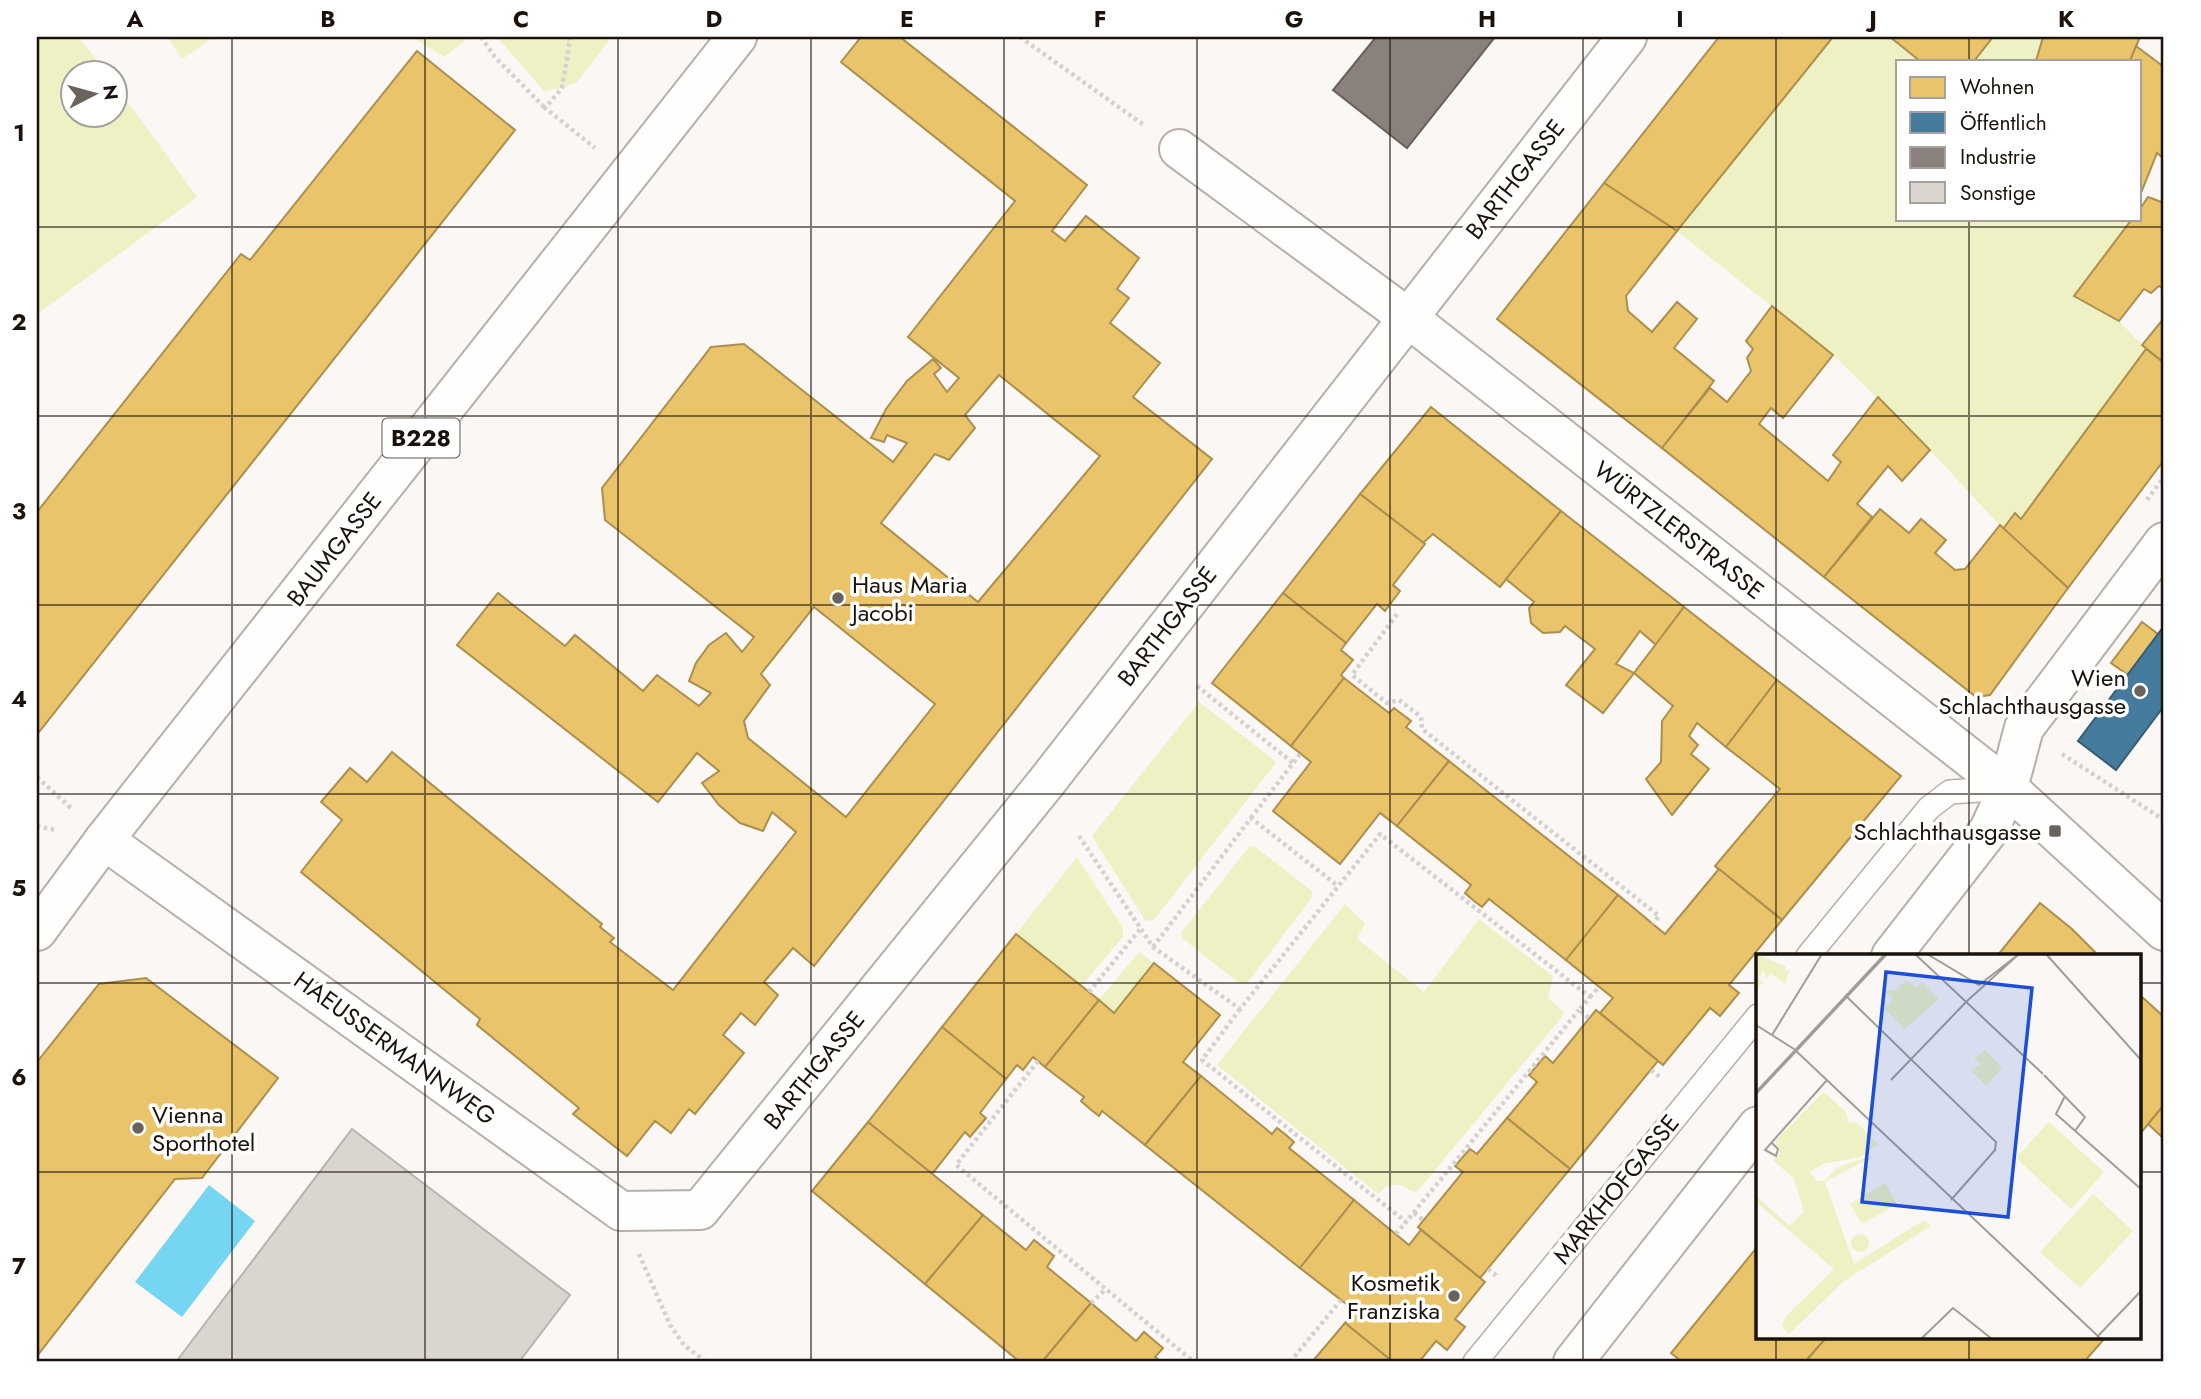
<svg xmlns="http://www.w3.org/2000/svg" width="2201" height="1399" viewBox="0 0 2201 1399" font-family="Jost,sans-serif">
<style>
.green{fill:#eef1c3}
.water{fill:#76d5f0}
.homes{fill:#e9c46a;stroke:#ab8f4e;stroke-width:2;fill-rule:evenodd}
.public{fill:#457b9d;stroke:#385c71;stroke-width:2}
.industry{fill:#8a817c;stroke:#69605a;stroke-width:2}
.building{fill:#dbd5cf;stroke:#b9b3ae;stroke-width:2}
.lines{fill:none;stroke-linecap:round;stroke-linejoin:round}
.lane-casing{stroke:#b5b0aa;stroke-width:26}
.street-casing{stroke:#b5b0aa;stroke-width:42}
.primary-casing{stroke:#b5b0aa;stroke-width:42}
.path{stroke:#d3d2d1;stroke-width:4.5;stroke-dasharray:3.5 3.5;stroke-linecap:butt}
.lane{stroke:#fefefd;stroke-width:23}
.street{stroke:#fefefd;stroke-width:38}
.primary{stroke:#fefefd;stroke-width:38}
.grid{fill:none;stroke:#1b130b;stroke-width:2;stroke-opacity:0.55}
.poi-dot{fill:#69635d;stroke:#fff;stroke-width:2.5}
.labels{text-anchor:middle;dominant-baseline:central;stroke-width:7;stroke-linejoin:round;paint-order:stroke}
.shield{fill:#fff;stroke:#5f5a54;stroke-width:2}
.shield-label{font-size:23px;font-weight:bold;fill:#1b130b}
.street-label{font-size:24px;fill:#1b130b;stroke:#fff}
.poi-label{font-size:24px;fill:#1b130b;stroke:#fff;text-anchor:end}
.inset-road{fill:none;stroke:#a19c97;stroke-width:2}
.view{fill:#1d4ed8;fill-opacity:0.15;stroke:#1d4ed8;stroke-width:3.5}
.inset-edge{fill:none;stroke:#1b130b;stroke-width:3.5}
.neatline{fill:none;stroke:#1b130b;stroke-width:2.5}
.grid-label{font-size:23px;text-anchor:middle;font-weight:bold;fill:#1b130b}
</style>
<rect width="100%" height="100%" fill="#faf7f4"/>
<!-- green -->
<g class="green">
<path d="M37,37h42l27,36 -32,1v42h42v-30l81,111 -160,117z"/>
<path d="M168,37h46l-32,22z"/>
<path d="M412,37h52l2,3 -22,17z"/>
<path d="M497,37h115l-35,45 -15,6 -18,3z"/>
<path d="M1833,37h57l30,24h-22v158h234l-58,76 45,26 27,28 -125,170 -6,-6 -12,16 -73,-79 -97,-95 -156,-124z"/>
<path d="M1993,37h50l-7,24h-62z"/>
<path d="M1199,702l75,58 1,4 -122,157 -8,-1 -53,-84z"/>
<path d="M1254,846l58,45v6l-65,86 -7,1 -58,-46 -1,-5 68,-86z"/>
<path d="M1077,857l46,71v8l-41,50 -66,-52z"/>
<path d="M1345,904l20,19 -8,16 67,53 55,-73 74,57 -5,22 17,15 -149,180 -18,-9 -13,3 -7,7 -161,-129z"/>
<path d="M1139,952l15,11 -40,50 -15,-13z"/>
</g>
<!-- water -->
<path class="water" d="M209,1185l46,36 -73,96 -47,-35z"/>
<!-- homes -->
<g class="homes">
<path d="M861,37h39l187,148 -35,46 13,10 21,-25 53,42 -22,31 12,9 -19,25 50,40 -27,34 79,62 -398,507 -21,-18 -29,34 14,13 -23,30 -14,-12 -18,22 21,18 -49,61 -6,-5 -18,24 -16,-12 -28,35 -54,-42 6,-6 -102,-83 3,-6 -179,-147 41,-52 -21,-18 29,-34 17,14 25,-30 210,172 -2,3 14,11 -4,4 63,48 123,-158 -24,-20 -9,19 -23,-8 -21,-18 -17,-22 17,-12 -22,-18 -39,49 -201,-157 41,-52 67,53 10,-11 68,56 14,-16 42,31 12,-13 -22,-12 7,-18 13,-18 17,-12 16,19 12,-15 -149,-117 -3,-32 109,-141 33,-3 149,118 14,-19 -20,-8 -3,7 -13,-4 15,-29 21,-28 26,-22 8,9 -7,6 13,18 12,-14 -51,-41 107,-136 -174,-139zM999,375l101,81 -122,146 -97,-79 54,-69 14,6 26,-32 -10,-13zM814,607l121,97 -89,113 -98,-79 -4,-17 26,-36 -9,-11z"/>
<path d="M1719,37h114l-156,194 -73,-48z"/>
<path d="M1890,37h103l-19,24h-54z"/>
<path d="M2043,37h97l-10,24h-94z"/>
<path d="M2136,46l28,21v92l-7,-6 -16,40 -1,-132h-10z"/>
<path d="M417,51l98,79 -476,602 -2,-1v-219l204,-258 9,6z"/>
<path d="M1604,183l73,48 -51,65 2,15 24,21 25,-30 20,17 -23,29 40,33 -52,67 -165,-129z"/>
<path d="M2148,197l16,6v86l-5,-3 -8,7 -7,-4 -25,32 -45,-25 58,-77h8v-10z"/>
<path d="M1772,306l61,49 -50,63 -12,-10 -12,16 69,57 13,-19 -8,-7 45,-58 52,53 -28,31 -14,-15 -31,38 15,13 -48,60 -162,-129 48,-60 17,14 24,-31 -4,-13 6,-9 -7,-8z"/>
<path d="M2164,318v45l-22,-18z"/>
<path d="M2146,349l18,14v97l-96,128 -65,-59 12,-16 6,6z"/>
<path d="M1431,407l130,104 -61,76 -67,-53 -10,9 -63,-49z"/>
<path d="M1360,494l65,50 -32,41 7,6 -15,20 -8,-7 -31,39 -63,-50z"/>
<path d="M1880,509l29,24 12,-14 25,21 -11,13 20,17 10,-1 35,-44 68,63 -78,107 -14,2 -152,-120z"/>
<path d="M1561,511l123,96 -28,38 -16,-14 -24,33 18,9 -31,40 -37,-28 29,-36 -30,-23 -5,6 -17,1 -12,-10 -2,-15 5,-6 -28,-23z"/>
<path d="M1283,593l63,50 -5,7 12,10 -12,15 3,3 -53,68 -79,-63z"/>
<path d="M1684,607l93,73 -51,67 -29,-24 -8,13 9,9 -7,9 18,15 -37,46 -26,-36 15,-17 1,-41 11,-15 -39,-33z"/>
<path d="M2142,622l16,12 -30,41 -17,-12z"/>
<path d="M1344,678l45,35 5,-5 17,13 -5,6 43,34 -52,65 -17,-13 -40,51 -67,-53 38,-49 -20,-16z"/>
<path d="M1777,680l124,96 -119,144 -67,-54 65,-77 -54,-42z"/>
<path d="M1449,761l169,134 -52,65 -77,-61 -7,8 -8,-6 -9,-8 6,-8 -74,-59z"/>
<path d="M1719,869l63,51 -53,65 10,8 -19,23 -10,-8 -47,57 -63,-52 13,-15 -47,-38 52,-65 47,39z"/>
<path d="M2040,903l32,26 27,27h-102z"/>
<path d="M1016,934l83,66 -54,67 -12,-10 -10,13 -6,-5 -11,14 -64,-52z"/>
<path d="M1154,963l66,52 -37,47 18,14 -56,69 -43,-34 -3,5 -9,-7 -9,-8 3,-4 -39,-30 54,-67 15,13z"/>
<path d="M146,978l132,100 -76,100 -27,1 -138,177v-294l62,-78z"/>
<path d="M2140,995l24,22v88l-24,29z"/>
<path d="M1596,1010l62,51 -88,108 -63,-51 30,-36 -8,-7 16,-19 8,7z"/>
<path d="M942,1027l64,52 -26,34 6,5 -16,19 -5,-5 -33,42 -64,-52z"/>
<path d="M1201,1076l71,58 5,-6 9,7 8,7 -5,6 65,52 -54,68 -155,-123z"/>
<path d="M2164,1105v34l-16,-15z"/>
<path d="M1507,1118l63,51 -90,109 -62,-51 45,-55 -8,-6 7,-8 8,-9 7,5z"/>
<path d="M868,1122l115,93 -58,69 -113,-93z"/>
<path d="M1354,1200l55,45 12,-15 64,52 -30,37 10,8 -18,23 -11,-9 -17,21h-26l-48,-39 10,-12 -55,-43z"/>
<path d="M983,1215l43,35 8,-10 20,16 -7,11 44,36 -49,59h-22l-95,-78z"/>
<path d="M1758,1246v92h68l-21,24h-123l-11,-9z"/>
<path d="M1091,1303l45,38 8,-9 19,16 -8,9 7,5h-120z"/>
<path d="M1345,1323l48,39h-81z"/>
<path d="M1826,1338h279l-21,24h-279z"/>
</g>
<!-- public -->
<path class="public" d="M2164,626v80l-48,64 -38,-29z"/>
<!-- industry -->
<path class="industry" d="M1376,37h119l-88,111 -74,-58z"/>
<!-- building -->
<path class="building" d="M352,1129l218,166 -51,67h-343z"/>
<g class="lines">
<defs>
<g id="lane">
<path d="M1808,956l121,-148 21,-16 58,-4"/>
<path d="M1475,1362l283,-346"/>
</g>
<g id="street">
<path d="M1179,149l228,168 601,471 156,143"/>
<path d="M104,840l517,371 79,-1 345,-426 582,-747"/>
<path d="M1891,956l98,-126 19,-42 16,-60 140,-186"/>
<path d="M1573,1362l185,-236"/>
</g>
<path id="primary" d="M37,931l67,-91 633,-803"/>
</defs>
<!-- lane casing -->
<use href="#lane" class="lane-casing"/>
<!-- street casing -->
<use href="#street" class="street-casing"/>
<!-- primary casing -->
<use href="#primary" class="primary-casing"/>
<!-- path -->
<g class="path">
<path d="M481,37l14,20 50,51"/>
<path d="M568,37l2,3 -8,48 -17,20 50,40"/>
<path d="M1020,37l124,88"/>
<path d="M2147,500l17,-23"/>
<path d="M1397,614l-45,61 35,28 12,-3 22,17 1,12 237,187 -6,8"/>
<path d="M1197,686l96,77"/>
<path d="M2062,754l102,66"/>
<path d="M37,777l36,33"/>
<path d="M1251,818l49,-64"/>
<path d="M37,826l18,4"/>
<path d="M1079,836l74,111 87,62 140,-175 210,163 -11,13 10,8"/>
<path d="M1153,947l98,-129 87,68"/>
<path d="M1089,992l52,-64"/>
<path d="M1590,997l9,-10"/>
<path d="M1240,1009l-38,51 204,162 173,-212"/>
<path d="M1038,1061l-82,104 238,197"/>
<path d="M1651,1070l10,8"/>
<path d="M1414,1213l9,7"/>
<path d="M1396,1234l10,-12"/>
<path d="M639,1254l31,71 14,20 22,17"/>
<path d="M1488,1269l10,8"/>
<path d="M1091,1303l15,-14"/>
<path d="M1290,1362l51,-62"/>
</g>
<!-- lane -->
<use href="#lane" class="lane"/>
<!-- street -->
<use href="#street" class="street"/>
<!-- primary -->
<use href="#primary" class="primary"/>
</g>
<!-- grid -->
<path class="grid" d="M232,37v1325M425,37v1325M618,37v1325M811,37v1325M1004,37v1325M1197,37v1325M1390,37v1325M1583,37v1325M1776,37v919M1969,37v24M1969,219v737M37,227h2127M37,416h2127M37,605h2127M37,794h2127M37,983h1721M2140,983h24M37,1172h1721M2140,1172h24M1776,1338v24M1969,1338v24"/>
<!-- markers -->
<g class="poi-dot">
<circle cx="838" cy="598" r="7"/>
<circle cx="2140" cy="691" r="7"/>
<rect x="2048" y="824" width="14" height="14" rx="3.5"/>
<circle cx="138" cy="1128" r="7"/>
<circle cx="1454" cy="1296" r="7"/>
</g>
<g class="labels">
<!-- shield labels -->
<rect class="shield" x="382.5" y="418.5" width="77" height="39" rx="5"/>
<g class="shield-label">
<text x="421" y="438">B228</text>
</g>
<!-- street labels -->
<g class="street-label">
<text transform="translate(1515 179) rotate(-52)">BARTHGASSE</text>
<text transform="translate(1679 530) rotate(38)">WÜRTZLERSTRASSE</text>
<text transform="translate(334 549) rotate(-52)">BAUMGASSE</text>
<text transform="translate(1167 626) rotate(-52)">BARTHGASSE</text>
<text transform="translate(395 1048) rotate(36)">HAEUSSERMANNWEG</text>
<text transform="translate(814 1070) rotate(-51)">BARTHGASSE</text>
<text transform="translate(1616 1189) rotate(-51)">MARKHOFGASSE</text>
</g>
<!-- poi labels -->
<g class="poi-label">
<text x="852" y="584" text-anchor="start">Haus Maria<tspan x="852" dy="28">Jacobi</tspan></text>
<text x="2126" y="677">Wien<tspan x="2126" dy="28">Schlachthausgasse</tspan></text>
<text x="2041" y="831">Schlachthausgasse</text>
<text x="152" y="1114" text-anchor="start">Vienna<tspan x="152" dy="28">Sporthotel</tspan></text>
<text x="1440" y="1282">Kosmetik<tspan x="1440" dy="28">Franziska</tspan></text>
</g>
</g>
<!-- overview -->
<g transform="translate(1756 954)">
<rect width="385" height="385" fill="#faf7f4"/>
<path d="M0,0l30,13 -2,5 5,-2 -4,14 -15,-11 -4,7 -2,-10 -6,8 5,4 -7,9zM150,26l10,8 6,-6 17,17 -34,30 -21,-20 9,-10 -10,-9 11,1zM229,96l17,17 -15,19 -16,-15 10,-7 -7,-6zM68,138l21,19 4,12 7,-1 22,22 -18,13 -37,7 -13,8 6,9h9l13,-14 35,-11 -6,7 -5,-1 -37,20 29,82 70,-44 7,6 -87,55 -55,53 -7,-8 4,-10 48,-47 -78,-67v-6l34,30 14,-15 -10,-32 -21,-19 7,-6 -5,-13zM293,168l55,50 -33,37 -55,-51zM129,229l12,21 -35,20 -12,-20zM337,240l40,37 -53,57 -40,-36zM95 289a9 9 0 1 1 18 0a9 9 0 1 1-18 0Z" fill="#eef1c3"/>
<path class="inset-road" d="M159,0l128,120M171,0l52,31 40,-31M290,0l95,106M89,41l151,147 -1,8 -44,50M0,71l38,24M16,81l50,-81M38,95l307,290M288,121l41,42 -10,14M135,126l76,-79 52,-47M0,138l129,-138M0,140l131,-140M309,142l-9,18 85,75M16,189l6,6 -2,7 -11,-6 62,-70M341,383l44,-46M165,385l32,-31 39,31"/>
<path class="view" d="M130,18l146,16 -24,229 -146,-15z"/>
<rect width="385" height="385" class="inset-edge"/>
</g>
<!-- border -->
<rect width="2201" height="1399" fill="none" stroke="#ffffff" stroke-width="77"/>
<!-- legend -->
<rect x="1896" y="60" width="245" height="161" fill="#ffffff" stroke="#a4a19d" stroke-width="2"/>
<rect x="1910" y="77" width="35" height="21" fill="#e9c46a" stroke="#a4a19d" stroke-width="2"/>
<text x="1960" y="94" font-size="21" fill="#1b130b">Wohnen</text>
<rect x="1910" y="112" width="35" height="21" fill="#457b9d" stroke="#a4a19d" stroke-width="2"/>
<text x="1960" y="130" font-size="21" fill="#1b130b">Öffentlich</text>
<rect x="1910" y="147" width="35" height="21" fill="#8a817c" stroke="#a4a19d" stroke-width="2"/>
<text x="1960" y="164" font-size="21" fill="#1b130b">Industrie</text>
<rect x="1910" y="182" width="35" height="21" fill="#dbd5cf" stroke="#a4a19d" stroke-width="2"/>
<text x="1960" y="200" font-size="21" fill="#1b130b">Sonstige</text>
<!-- north arrow -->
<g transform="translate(94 94) rotate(84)"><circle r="33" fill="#ffffff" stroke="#a4a19d" stroke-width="2"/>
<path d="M0-5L12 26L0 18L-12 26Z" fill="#69635d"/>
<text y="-10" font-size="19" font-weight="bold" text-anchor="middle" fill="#1b130b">N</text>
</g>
<rect x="38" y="38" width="2124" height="1322" class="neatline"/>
<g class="grid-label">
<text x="135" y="27">A</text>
<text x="328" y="27">B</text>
<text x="521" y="27">C</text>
<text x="714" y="27">D</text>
<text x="907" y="27">E</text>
<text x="1100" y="27">F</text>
<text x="1294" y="27">G</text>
<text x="1487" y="27">H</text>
<text x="1680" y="27">I</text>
<text x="1873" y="27">J</text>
<text x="2066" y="27">K</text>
<text x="19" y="141">1</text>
<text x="19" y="330">2</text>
<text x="19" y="519">3</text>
<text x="19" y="707">4</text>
<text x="19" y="896">5</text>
<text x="19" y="1085">6</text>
<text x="19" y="1274">7</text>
</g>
</svg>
